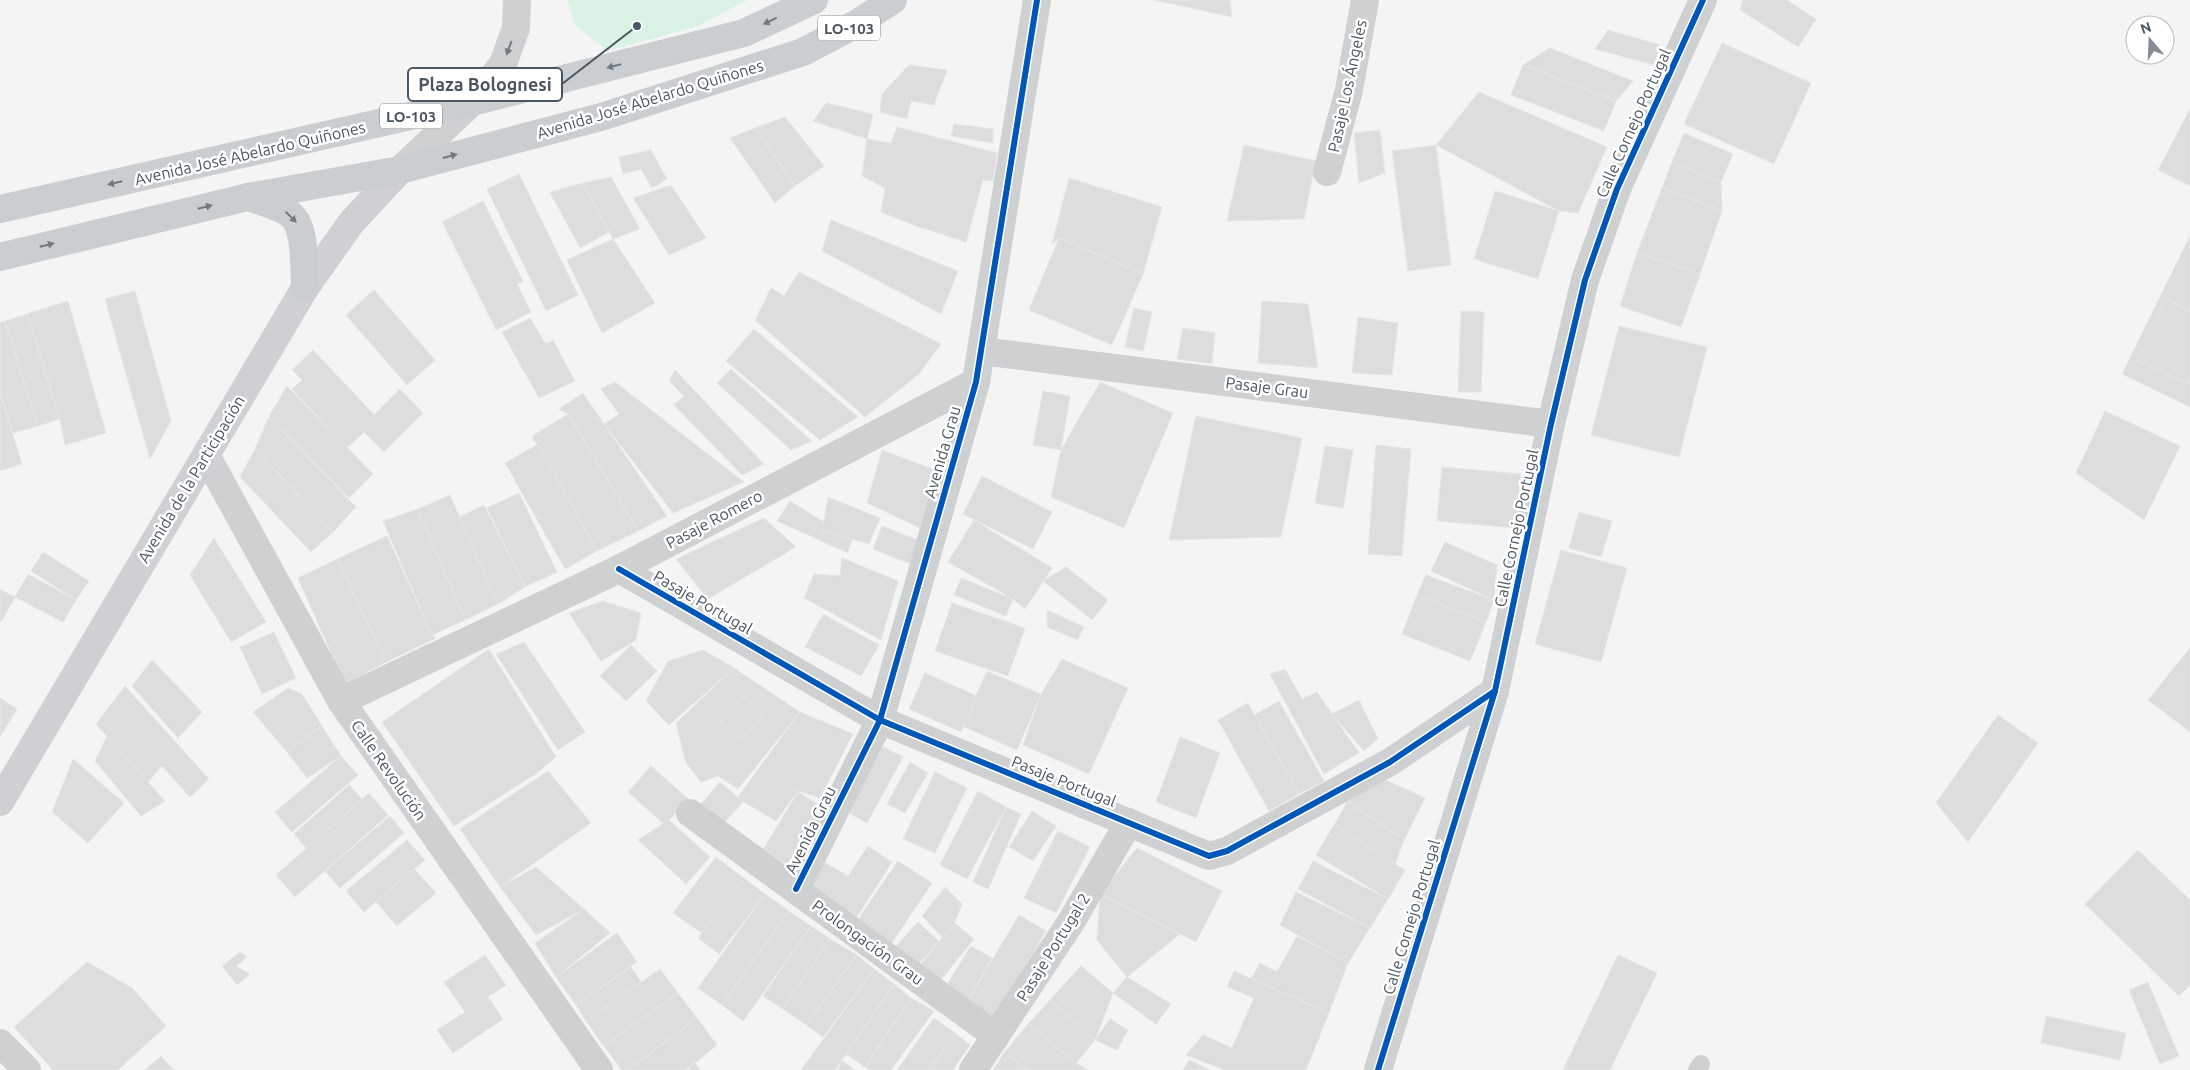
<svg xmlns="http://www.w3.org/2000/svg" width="2190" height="1070" viewBox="0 0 2190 1070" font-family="Ubuntu,sans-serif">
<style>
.green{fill:#d9f2e3}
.building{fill:#ddddde;stroke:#e5e6e7}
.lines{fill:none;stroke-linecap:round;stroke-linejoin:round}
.service{stroke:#ced0d2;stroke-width:18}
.minor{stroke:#ced0d2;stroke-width:28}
.secondary{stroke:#ced0d4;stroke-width:28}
.primary{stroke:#caced1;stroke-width:28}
.cycleway-casing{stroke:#fff;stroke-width:9}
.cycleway{stroke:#0057b8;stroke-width:6}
.oneway{fill:#707a83}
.oneway2{fill:#727b83}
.labels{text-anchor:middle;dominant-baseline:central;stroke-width:5;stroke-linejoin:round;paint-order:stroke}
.shield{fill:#fff;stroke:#808990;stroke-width:1}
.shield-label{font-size:15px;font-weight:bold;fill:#4a5661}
.street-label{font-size:16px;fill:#4a5661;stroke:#fff}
.leader{fill:none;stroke:#4a5661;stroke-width:2}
.callout-dot{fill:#4a5661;stroke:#fff;stroke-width:2}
.callout{fill:#fff;stroke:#4a5661;stroke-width:2}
.callout-label{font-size:18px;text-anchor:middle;font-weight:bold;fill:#4a5661}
</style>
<rect width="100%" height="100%" fill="#f4f4f4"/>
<!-- green -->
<path class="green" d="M567,0h180l-49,26 -90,25 -33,-26z"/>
<!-- building -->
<g class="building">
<path d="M1154,0h76l2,17z"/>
<path d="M1743,0h44l29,19 -18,28 -58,-37z"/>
<path d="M1608,30l52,15 -6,20 -59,-16z"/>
<path d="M1722,43l89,40 -37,81 -90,-40z"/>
<path d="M1550,48l83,33 -17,20 -93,-36z"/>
<path d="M909,65l38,5 -13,35 -23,-4 -4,18 -27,-7 2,-18z"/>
<path d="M1523,65l93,36 -12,30 -93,-36z"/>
<path d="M1479,92l128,55 -29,66 -19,-2 -123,-66z"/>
<path d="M826,103l47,11 -6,25 -54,-18z"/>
<path d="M2190,109v77l-32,-16z"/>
<path d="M785,117l39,49 -29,20 -40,-58z"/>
<path d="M954,124l39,5v14l-42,-7z"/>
<path d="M897,127l100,26 -4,28 -10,-1 -17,62 -50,-16 -35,-14 4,-24 -23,-12 5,-37 24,4z"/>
<path d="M755,128l40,58 -20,17 -45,-65z"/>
<path d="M1380,130l5,43 -26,10 -5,-50z"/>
<path d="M1684,133l49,21 -12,28 -49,-20z"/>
<path d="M1244,145l72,16 -12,58 -77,2z"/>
<path d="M1436,145l15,120 -43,6 -16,-120z"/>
<path d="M651,150l16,29 -15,9 -11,-19 -18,5 -4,-17z"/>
<path d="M1672,162l49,20 1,29 -60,-23z"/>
<path d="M519,174l59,121 -32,16 -59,-122z"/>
<path d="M611,177l29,52 -27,10 -30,-56z"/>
<path d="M1069,178l93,29 -19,67 -84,-36 -7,6z"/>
<path d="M583,183l26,49 -29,16 -30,-56z"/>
<path d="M671,185l35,53 -37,17 -36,-57z"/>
<path d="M1662,188l60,23 -22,63 -63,-21z"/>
<path d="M1495,191l64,20 -21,68 -64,-20z"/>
<path d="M483,201l40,80 -6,3 14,28 -35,18 -54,-108z"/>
<path d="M831,220l127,51 -17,43 -119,-63z"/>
<path d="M2190,236v171l-68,-33z"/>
<path d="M1059,238l84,36 -31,71 -83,-35z"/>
<path d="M613,239l42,64 -53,30 -35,-73z"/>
<path d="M1637,253l63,21 -19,53 -61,-21z"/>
<path d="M799,272l142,72 -22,30 -54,43 -110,-97 16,-32 13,8z"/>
<path d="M374,290l61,70 -28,25 -61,-70z"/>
<path d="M135,291l36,130 -21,38 -45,-160z"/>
<path d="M2167,299l23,12v74l-53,-25z"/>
<path d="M68,301l38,132 -41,12 -5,-26 -33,-105z"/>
<path d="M1262,301l46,3 10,64 -60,-5z"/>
<path d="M1134,308l18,4 -9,39 -18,-4z"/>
<path d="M1461,311l23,1 -3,80h-23z"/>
<path d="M27,314l33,105 -22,7 -33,-105z"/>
<path d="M1358,317l40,6 -6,52 -40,-2z"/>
<path d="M530,318l16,26 7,-4 22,41 -36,17 -37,-66z"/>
<path d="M5,321l33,105 -25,7 -13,-42v-69z"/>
<path d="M1619,326l88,21 -28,110 -88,-22z"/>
<path d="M1183,328l32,5 -3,31 -35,-5z"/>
<path d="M754,329l104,88 -38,23 -94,-79z"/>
<path d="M313,350l84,89 -13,13 -20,-20 -17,16 -55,-59 10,-9 -10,-10z"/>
<path d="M731,369l81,72 -21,9 -74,-67z"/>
<path d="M675,370l89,94 -22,11 -68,-70 10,-9 -15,-15z"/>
<path d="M615,382l129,100 -71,31 -69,-89 15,-10 -18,-25z"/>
<path d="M1100,382l73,31 -49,115 -73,-31 10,-47z"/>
<path d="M287,386l86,88 -24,24 -80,-81z"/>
<path d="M400,389l23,24 -26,26 -23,-24z"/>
<path d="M1043,391l27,5 -9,54 -28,-5z"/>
<path d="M0,392l22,72 -22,7z"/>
<path d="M583,393l21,31 63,92 -29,15 -70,-117 -9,-5z"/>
<path d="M2105,411l75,35 -36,74 -68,-47z"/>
<path d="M568,414l70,117 -41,20 -65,-115z"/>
<path d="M1196,416l106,22 -21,99 -112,3z"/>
<path d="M269,417l87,90 -23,25 -78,-83z"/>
<path d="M538,444l59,107 -32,18 -60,-106z"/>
<path d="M1376,445l35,4 -9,107 -34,-2z"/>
<path d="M1325,446l28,4 -10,58 -28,-5z"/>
<path d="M255,449l78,83 -22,20 -71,-75z"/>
<path d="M882,450l56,21 -18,57 -53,-25z"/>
<path d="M1442,467l79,7 -5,54 -79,-7z"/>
<path d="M982,476l70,36 -19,37 -70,-35z"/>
<path d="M519,493l38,79 -32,15 -38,-79z"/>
<path d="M450,495l48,109 -33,16 -47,-111z"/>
<path d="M828,497l52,21 -11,26 -47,-13z"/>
<path d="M790,501l34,21 -2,9 30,8 -4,14 -71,-32z"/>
<path d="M484,505l41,82 -27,17 -39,-87z"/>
<path d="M418,509l47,111 -33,15 -49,-114z"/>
<path d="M1579,512l33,9 -11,36 -32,-9z"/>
<path d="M764,518l32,29 -88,52 -32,-40z"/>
<path d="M974,520l78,48 -27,41 -12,-10 -65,-37z"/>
<path d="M882,526l41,16 -10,23 -40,-16z"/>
<path d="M387,536l45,99 4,3 -50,24 -49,-103z"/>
<path d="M214,538l52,84 -35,20 -41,-67z"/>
<path d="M1445,542l52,23 -3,35 -63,-29z"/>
<path d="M1561,550l66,18 -26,94 -66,-18z"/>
<path d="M43,552l46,29 -13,19 -45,-29z"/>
<path d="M842,558l56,23 -17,59 -77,-42 10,-24 26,2z"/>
<path d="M337,559l49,103 -41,22 -47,-106z"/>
<path d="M1066,567l42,33 -16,20 -49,-39z"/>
<path d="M28,574l48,26 -13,22 -48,-25z"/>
<path d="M1426,575l68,25 -8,22 -69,-27z"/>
<path d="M961,578l52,21 -7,17 -52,-21z"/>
<path d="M0,589l15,8 -14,25 -1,-1z"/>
<path d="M1417,595l69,27 -16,39 -68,-27z"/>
<path d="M603,601l38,12 -5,27 -35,21 -32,-48z"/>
<path d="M952,603l73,25 -17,48 -73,-25z"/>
<path d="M1047,610l37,17 -6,13 -31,-13z"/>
<path d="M823,614l56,31 -18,31 -56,-29z"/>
<path d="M274,632l22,46 -34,16 -22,-47z"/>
<path d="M524,642l61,90 -27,18 -62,-96z"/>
<path d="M631,645l26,26 -31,30 -26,-25z"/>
<path d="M2190,648v84l-42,-32z"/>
<path d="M489,649l67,108 -19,16 -83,53 -72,-104z"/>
<path d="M703,650l31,18 -65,57 -23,-24 22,-40z"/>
<path d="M1062,659l66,29 -39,86 -66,-29 18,-51z"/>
<path d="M152,660l50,52 -24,26 -46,-52z"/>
<path d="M734,668l66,44 -62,77 -20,-13 -17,6 -15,-19 -10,-40z"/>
<path d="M1285,669l17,30 15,-7 42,61 -35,21 -54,-100z"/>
<path d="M987,671l54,23 -24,56 -55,-24z"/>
<path d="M925,673l52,23 -16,36 -52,-23z"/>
<path d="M125,686l84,93 -19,18 -28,-31 -14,16 -52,-58z"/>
<path d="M288,688l14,6 20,32 -35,26 -34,-40z"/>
<path d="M741,696l23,17 -21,27 -23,-17z"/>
<path d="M0,698l17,11 -17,28z"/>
<path d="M1359,700l19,39 -14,12 -32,-37z"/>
<path d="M1279,701l45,80 -25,13 -45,-79z"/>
<path d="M1248,703l51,91 -30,17 -51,-91z"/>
<path d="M800,712l53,22 -33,64 -22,-7 -22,30 -39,-23z"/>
<path d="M1998,715l40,28 -70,99 -32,-39z"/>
<path d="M322,726l19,30 -34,22 -20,-26z"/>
<path d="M107,736l58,65 -24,15 -46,-55z"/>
<path d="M1180,737l40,16 -24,65 -40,-16z"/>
<path d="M883,747l20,10 -36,66 -20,-11z"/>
<path d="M341,756l17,19 -66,57 -17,-20z"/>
<path d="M73,759l51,44 -36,40 -36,-31z"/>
<path d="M910,762l18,11 -23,40 -18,-9z"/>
<path d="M651,766l37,33 -23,26 -37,-33z"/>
<path d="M548,771l43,52 -91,64 -40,-58z"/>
<path d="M935,772l32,16 -32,65 -32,-14z"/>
<path d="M1384,779l41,19 -21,42 -57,-38z"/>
<path d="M720,782l23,20 -25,28 -22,-20z"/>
<path d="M349,785l13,14 -55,50 -13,-15z"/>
<path d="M978,791l28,16 -39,72 -27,-14z"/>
<path d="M798,792l26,16 -35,58 -26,-16z"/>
<path d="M369,793l19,22 -93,82 -19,-22z"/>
<path d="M1347,802l57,38 -9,24 -61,-39z"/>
<path d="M1006,807l15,7 -33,75 -15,-7z"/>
<path d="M1032,811l24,15 -23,35 -24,-14z"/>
<path d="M390,816l14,17 -64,55 -15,-17z"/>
<path d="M669,820l41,37 -24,27 -48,-44z"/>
<path d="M1334,825l71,45 -17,29 -72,-44z"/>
<path d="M1058,831l32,16 -34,66 -32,-15z"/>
<path d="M407,840l18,20 -61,52 -18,-21z"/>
<path d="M868,846l24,16 -36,56 -48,-30 16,-26 24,14z"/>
<path d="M1137,848l85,43 -26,51 -96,-48z"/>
<path d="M2138,850l52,50v85l-11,11 -94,-92z"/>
<path d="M716,857l29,22 -42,55 -30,-21z"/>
<path d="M898,861l34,22 -45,67 -34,-23z"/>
<path d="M1313,861l75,38 -18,29 -72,-39z"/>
<path d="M536,867l48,42 -48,26 -36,-48z"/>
<path d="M414,869l22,24 -39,33 -21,-24z"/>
<path d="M745,879l20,15 -46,60 -21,-16z"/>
<path d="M945,887l17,17 -15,38 -25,-26z"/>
<path d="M1296,892l74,36 -22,35 -68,-38z"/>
<path d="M765,894l24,17 -67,94 -24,-17z"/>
<path d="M1100,894l80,40 -53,43 -30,-37z"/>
<path d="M584,909l26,24 -54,44 -21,-34z"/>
<path d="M789,911l22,15 -68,95 -21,-16z"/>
<path d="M1019,915l27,16 -52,88 -28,-16z"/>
<path d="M918,922l21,19 -23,26 -21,-20z"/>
<path d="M954,923l20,16 -34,42 -20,-16z"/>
<path d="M811,926l19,13 -47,70 -20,-13z"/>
<path d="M617,933l20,29 -61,43 -20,-28z"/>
<path d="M1297,936l51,27 -19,50 -78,-34 9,-16 17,9z"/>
<path d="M830,939l27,16 -51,70 -23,-16z"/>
<path d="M971,946l21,12 -26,45 -18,-20z"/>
<path d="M240,952l7,5 -11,9 14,8 -13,11 -15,-19z"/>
<path d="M485,955l21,30 -18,12 15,22 -50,34 -16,-23 28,-18 -21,-30z"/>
<path d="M857,955l17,14 -51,68 -17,-12z"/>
<path d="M1618,955l39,18 -47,97h-47z"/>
<path d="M87,962l45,26 34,38 -48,44h-65l-39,-43z"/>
<path d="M1081,966l32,27 -18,47 -45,-40z"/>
<path d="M631,967l11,16 -56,38 -10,-16z"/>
<path d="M660,969l18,24 -74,53 -18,-25z"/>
<path d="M874,969l20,15 -59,86h-34z"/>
<path d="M1234,971l95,42 -23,57h-81l-39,-15 17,-20 29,13 22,-50 -27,-11z"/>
<path d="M1127,977l44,27 -15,20 -43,-31z"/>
<path d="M2148,982l31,74 -19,8 -31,-74z"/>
<path d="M894,984l17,14 -46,69 -19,-13z"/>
<path d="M678,993l19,25 -69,52h-6l-18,-24z"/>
<path d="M911,998l23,13 -43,59h-21l-5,-3z"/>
<path d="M1050,1000l45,40 -19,23 -48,-39z"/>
<path d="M2046,1016l80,17 -6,27 -79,-17z"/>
<path d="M697,1018l20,27 -22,18 -10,7h-57z"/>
<path d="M934,1018l21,15 -26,37h-32z"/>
<path d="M1110,1019l18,11 -11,20 -22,-10z"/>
<path d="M1028,1024l48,39 12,7h-61l-23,-17z"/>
<path d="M955,1033l15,12 -17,25h-24z"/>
<path d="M1004,1053l23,17h-34z"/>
<path d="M161,1056l13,14h-29z"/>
<path d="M842,1060l13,10h-17z"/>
<path d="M1189,1060l21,10h-27z"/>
<path d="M695,1063l5,7h-13z"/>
</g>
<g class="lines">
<!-- service -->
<path class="service" d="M1697,1070l4,-6"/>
<!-- minor -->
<g class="minor">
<path d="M400,170l72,-68 31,-38 13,-36 1,-28"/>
<path d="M1327,172l22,-82 16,-90"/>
<path d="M982,351l569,73"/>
<path d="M206,455l135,246 258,369"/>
<path d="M619,569l261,151 329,136 18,-5 163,-89 105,-71"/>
<path d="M341,701l278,-132 357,-187"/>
<path d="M690,813l306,223"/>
<path d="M796,889l84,-169 96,-338 61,-382"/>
<path d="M0,1043l27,27"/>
<path d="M973,1070l98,-148 58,-100"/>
<path d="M1378,1070l117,-379 56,-267 34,-144 32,-91 86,-189"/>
</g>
<!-- secondary -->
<path class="secondary" d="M0,802l305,-514 46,-65 49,-53"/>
<!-- primary -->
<g class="primary">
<path d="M248,197c13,5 37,10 46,21 12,14 10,52 11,70"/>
<path d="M0,209l472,-107 272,-69 70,-33"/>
<path d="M0,257l248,-60 152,-27 201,-53 202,-65 53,-28 37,-24"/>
</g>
<defs>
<g id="cycleway">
<path d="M619,569l261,151 329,136 18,-5 163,-89 105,-71"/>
<path d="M796,889l84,-169 96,-338 61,-382"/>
<path d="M1378,1070l117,-379 56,-267 34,-144 32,-91 86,-189"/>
</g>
</defs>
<!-- cycleway casing -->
<use href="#cycleway" class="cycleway-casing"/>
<!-- cycleway -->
<use href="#cycleway" class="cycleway"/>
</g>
<!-- one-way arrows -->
<defs><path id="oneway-solid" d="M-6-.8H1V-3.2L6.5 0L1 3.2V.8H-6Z" transform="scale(1.25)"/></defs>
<g class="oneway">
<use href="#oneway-solid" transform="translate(770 21) rotate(154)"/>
<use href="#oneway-solid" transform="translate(614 66) rotate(166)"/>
<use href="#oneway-solid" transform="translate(450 156) rotate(-15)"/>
<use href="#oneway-solid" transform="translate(115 183) rotate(167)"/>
<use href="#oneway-solid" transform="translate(205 207) rotate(-14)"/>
<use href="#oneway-solid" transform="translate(291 217) rotate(44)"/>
<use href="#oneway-solid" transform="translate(47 245) rotate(-14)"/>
</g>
<use class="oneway2" href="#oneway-solid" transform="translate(509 48) rotate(110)"/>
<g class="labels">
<!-- shield labels -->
<g class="shield">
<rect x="818" y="15.5" width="62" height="25" rx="4"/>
<rect x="380" y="103.5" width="62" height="25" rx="4"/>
</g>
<g class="shield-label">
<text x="849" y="28">LO-103</text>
<text x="411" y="116">LO-103</text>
</g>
<!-- street labels -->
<g class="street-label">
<text transform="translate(1347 86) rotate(-78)">Pasaje Los Ángeles</text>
<text transform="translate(650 99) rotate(-17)">Avenida José Abelardo Quiñones</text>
<text transform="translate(1633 123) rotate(-66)">Calle Cornejo Portugal</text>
<text transform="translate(250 153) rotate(-13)">Avenida José Abelardo Quiñones</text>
<text transform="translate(1267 387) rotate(7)">Pasaje Grau</text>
<text transform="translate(942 452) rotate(-74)">Avenida Grau</text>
<text transform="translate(191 479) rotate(-59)">Avenida de la Participación</text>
<text transform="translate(714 519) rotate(-28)">Pasaje Romero</text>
<text transform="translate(1516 528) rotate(-78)">Calle Cornejo Portugal</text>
<text transform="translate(703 602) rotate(30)">Pasaje Portugal</text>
<text transform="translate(389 770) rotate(55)">Calle Revolución</text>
<text transform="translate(1064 781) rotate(22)">Pasaje Portugal</text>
<text transform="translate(810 830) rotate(-64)">Avenida Grau</text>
<text transform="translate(1411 917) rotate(-73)">Calle Cornejo Portugal</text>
<text transform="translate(868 942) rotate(36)">Prolongación Grau</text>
<text transform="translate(1053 947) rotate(-58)">Pasaje Portugal 2</text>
</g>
</g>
<!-- callouts -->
<path class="leader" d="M637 26L562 84"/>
<circle class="callout-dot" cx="637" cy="26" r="5"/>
<rect class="callout" x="408" y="68" width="154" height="33" rx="5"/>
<g class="callout-label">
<text x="485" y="91">Plaza Bolognesi</text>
</g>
<!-- north arrow -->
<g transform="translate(2150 40) rotate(341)"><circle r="24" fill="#ffffff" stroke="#b7bbc0"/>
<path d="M0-4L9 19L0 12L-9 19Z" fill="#868d94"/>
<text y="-8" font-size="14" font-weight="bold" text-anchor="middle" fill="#4a5661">N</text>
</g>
</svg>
